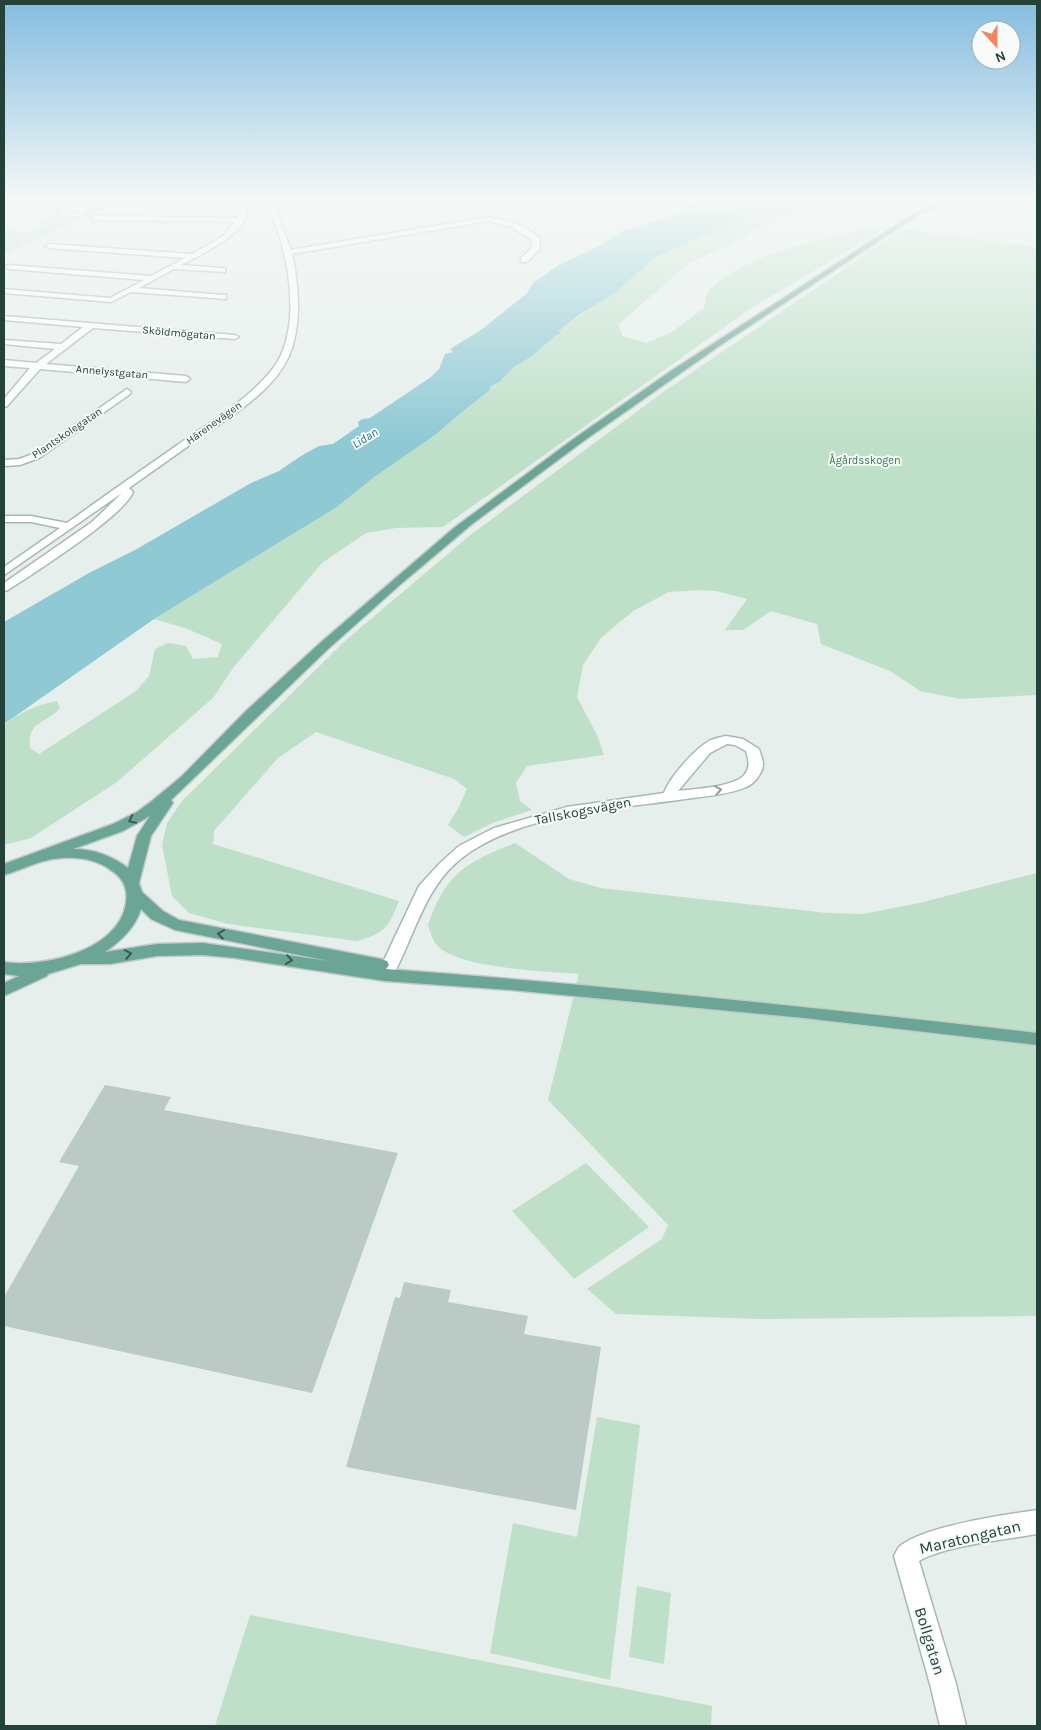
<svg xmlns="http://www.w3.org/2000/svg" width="1041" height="1730" viewBox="0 0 1041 1730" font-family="Karla,sans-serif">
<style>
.built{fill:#d4dfda}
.green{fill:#bfe0c8}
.water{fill:#8ec9d4}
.building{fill:#bbcac4}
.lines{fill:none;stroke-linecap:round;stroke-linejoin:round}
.minor-casing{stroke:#a8b8b2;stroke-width:3}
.major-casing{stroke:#c2cac8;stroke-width:3}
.minor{fill:#fff;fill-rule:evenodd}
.major{fill:#6aa596;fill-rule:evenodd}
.oneway{stroke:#92a09c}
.oneway2{stroke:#365b51}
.labels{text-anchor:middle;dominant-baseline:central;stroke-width:4;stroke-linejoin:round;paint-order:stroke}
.far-street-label{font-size:11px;fill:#24423a;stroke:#f7fbf9}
.far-park-label{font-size:11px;fill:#2d7a4b;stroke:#f7fbf9}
.far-water-label{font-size:12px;font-style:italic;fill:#1c6f80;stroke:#f7fbf9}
.street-label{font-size:14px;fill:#24423a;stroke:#f7fbf9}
.near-street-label{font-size:16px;fill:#24423a;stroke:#f7fbf9}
</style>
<rect width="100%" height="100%" fill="#e6efeb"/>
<!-- built -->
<path class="built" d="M13,201h77l-34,11 -24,-6 2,-1z"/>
<!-- green -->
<g class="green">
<path d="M100,201h21l-117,53v-23l3,-1 19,3 22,-8 -14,-4 22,-6 15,2 11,-3 6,-9z"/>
<path d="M762,201h47l1,2v2l-58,26 -20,13 -43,19 -70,61 3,12 24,7 26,-11 32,-24c1,-4 1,-9 2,-12 20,-39 134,-61 175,-70l-5,8 -126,75 -307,218 -47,1 -30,5 -44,30 -89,105 -20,30 -96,84 -86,56 -27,7v-120c16,-13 32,-20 53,-24l3,7c-13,16 -33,12 -30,40l9,6 97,-63 13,-15 6,-27 13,-6 18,3 7,13 25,-2 4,-13 -37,-16 -31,-9 183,-112 36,-29 62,-43 27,-23 27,-21 2,-5 8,-4 15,-15 18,-11 23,-20 5,-2 -1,-3 96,-74 71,-31z"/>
<path d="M903,229l134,18v448l-77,4 -40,-8 -30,-20 -69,-27 -4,-20 -46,-13 -28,19h-18l22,-31 -31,-8 -18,-1 -29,2 -36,19 -32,27 -18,27 -6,32 20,38 7,20 -77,11 -11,17 4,18 12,9 -37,12 -31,15 -16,-12 11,-18 8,-18 -13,-10 -138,-47 -38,26 -64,73 -1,13 186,57c-10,26 -15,33 -42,40l-129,-17 -39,-11 -17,-17 -10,-51 5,-22 15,-22 164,-161 123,-104 197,-146z"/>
<path d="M515,843l54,36 32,9 226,25 36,1 56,-11 118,-30v443l-275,3 -146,-5 -29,-25 75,-50 6,-14 -120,-125 31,-126c-31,-3 -126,-5 -144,-31 -3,-5 -5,-12 -7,-18 17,-51 38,-63 87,-82z"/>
<path d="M586,1163l63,64 -75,52 -62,-68z"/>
<path d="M597,1417l43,8 -30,255 -120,-27 23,-130 64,14z"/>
<path d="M637,1586l34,7 -7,71 -35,-7z"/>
<path d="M250,1615l462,91 -1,20h-496z"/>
</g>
<!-- water -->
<path class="water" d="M697,201h65l-36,25 -70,31 -44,38 -32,19 -21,17 1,3 -5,2 -23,20 -18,11 -15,15 -8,4 -2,5 -27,21 -27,23 -62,43 -36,29 -183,112 -150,105v-102l85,-49 46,-23 116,-67 28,-12 22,-15 18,-10 14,-2 26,-18 -1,-4 4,-3 8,-1 61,-41 8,-8 6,-15 8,-2 -3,-3 31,-19 45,-36 7,-11 26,-18 40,-19 23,-15 54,-16z"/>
<!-- building -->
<g class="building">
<path d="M105,1085l66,12 -7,13 234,43 -86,240 -308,-67v-29l75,-131 -20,-4z"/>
<path d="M404,1282l47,8 -3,12 80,14 -4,18 77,13 -25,163 -230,-43 49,-170 5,1z"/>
</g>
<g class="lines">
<defs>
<g id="minor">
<path d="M90,201h9l-13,5 -3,9 -13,3 -13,-5zM79,209l-1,4h-12z"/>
<path d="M236,201h6c1,3 4,7 4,11 1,22 -48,44 -65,53l41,3h3v4l-51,-3 -35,19 84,7h3v4l-95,-7 -20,10 -107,-9v-4l106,9 34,-18 -135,-11 -4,-2 4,-2 142,11 34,-18 -136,-10 -4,-2 4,-2 143,10 31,-18 12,-14 -141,-2 -3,-2 3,-2 144,2 2,-7z"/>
<path d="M266,201h6l19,49 197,-33c18,2 39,8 52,22l-1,11 -12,12h-6v-4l10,-9 1,-9 -21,-13 -23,-6 -196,33c7,31 10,72 -3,102 -16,36 -57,59 -88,81 -24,17 -48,34 -72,51l4,4c-9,24 -99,81 -125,98l-4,1v-8l88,-61 30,-29 -118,82v-8l56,-39 -29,-6h-27v-6h27l36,7c36,-26 72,-51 109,-77 31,-22 89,-56 105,-91 20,-45 5,-111 -15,-154z"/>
<path d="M4,316l231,19 4,2 -4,2 -142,-11 -47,36 140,12 4,3 -4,3 -146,-13 -33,37 -3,1v-8l26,-31 -26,-2v-6l32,3 19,-14 -51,-5v-4l57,4 22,-17 -79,-7z"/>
<path d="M127,389l4,3 -1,2 -91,64 -19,7 -16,1v-6l15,-1 14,-5z"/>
<path d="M726,736l17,3 16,10c1,4 4,10 4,15 0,9 -9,20 -17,23 -17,8 -49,10 -68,13 -66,9 -151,14 -208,52 -46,30 -54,83 -79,127l-6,2 -6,-2 -2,-4 42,-89 21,-23 19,-17 35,-18 73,-21 97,-14c5,-15 32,-46 47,-53 5,-2 10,-3 15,-4zM727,744l8,1 11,6c2,8 5,15 -1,23 -9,13 -51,15 -67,17l32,-38z"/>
<path d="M1037,1510v24c-29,5 -94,12 -118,27l37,123 10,42h-26l-10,-42 -36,-128c2,-4 3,-7 6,-10 25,-20 103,-31 137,-36z"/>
</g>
<path id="major" d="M943,201h8l-31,13 -195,128 -143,100 -110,82 -70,59 -74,66 -157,151 2,3 -22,33 -12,47 3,9 21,19 16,9 202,39 6,2 2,4 -3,4c218,16 434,39 651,64v12l-233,-27 -293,-28 -126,-9 -150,-23 -32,-3 -46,1 -47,8h-29l-33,10 -1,2 -43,20v-13l15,-7 -15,-2v-12c39,6 115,-11 122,-59 2,-14 -2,-24 -14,-32 -14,-11 -32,-14 -50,-13 -24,2 -37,11 -58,17v-11l109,-40 24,-12 15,-11 29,-24 65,-66 73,-67 135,-116 121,-90 96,-67 245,-159zM150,816l-13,20 -9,32c-16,-12 -34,-19 -55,-19l50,-18zM141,909l10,10 24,11 154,31 -126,-18 -46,1 -52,8c16,-11 30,-24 36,-43z"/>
</defs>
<!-- minor casing -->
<use href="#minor" class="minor-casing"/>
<!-- major casing -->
<use href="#major" class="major-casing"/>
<!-- minor -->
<use href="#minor" class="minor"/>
<!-- major -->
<use href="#major" class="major"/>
</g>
<!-- one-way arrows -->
<defs><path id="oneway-chevron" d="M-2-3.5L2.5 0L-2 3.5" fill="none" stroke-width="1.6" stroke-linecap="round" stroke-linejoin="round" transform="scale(1.25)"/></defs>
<use class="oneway" href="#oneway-chevron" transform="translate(718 790) rotate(-10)"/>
<g class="oneway2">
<use href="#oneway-chevron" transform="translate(132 820) rotate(154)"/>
<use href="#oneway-chevron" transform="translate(221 934) rotate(-171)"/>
<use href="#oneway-chevron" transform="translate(128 954) rotate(-11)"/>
<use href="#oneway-chevron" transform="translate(289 960) rotate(9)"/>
</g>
<!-- sky -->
<linearGradient id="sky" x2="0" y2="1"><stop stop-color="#84bce0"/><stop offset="0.45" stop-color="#f4f8f6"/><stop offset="1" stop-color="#f4f8f6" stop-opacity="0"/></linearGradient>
<rect width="1041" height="443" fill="url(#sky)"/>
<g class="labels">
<!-- far-street labels -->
<g class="far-street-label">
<text transform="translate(179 333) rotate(5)">Sköldmögatan</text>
<text transform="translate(112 372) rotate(5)">Annelystgatan</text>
<text transform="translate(214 423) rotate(-36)">Härenevägen</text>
<text transform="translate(67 433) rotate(-34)">Plantskolegatan</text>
</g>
<!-- far-park labels -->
<g class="far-park-label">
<text x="865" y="460">Ågårdsskogen</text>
</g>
<!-- far-water labels -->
<g class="far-water-label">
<text transform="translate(365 438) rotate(-32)">Lidan</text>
</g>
<!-- street labels -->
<g class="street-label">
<text transform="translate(583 811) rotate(-11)">Tallskogsvägen</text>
</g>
<!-- near-street labels -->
<g class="near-street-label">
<text transform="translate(970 1537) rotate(-13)">Maratongatan</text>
<text transform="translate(930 1641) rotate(73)">Bollgatan</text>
</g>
</g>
<!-- border -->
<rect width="1041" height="1730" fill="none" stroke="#24423a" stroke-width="10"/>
<!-- north arrow -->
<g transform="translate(996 45) rotate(159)"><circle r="24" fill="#f7fbf9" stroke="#a3b1ad"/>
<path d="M0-4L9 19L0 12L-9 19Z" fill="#f4845f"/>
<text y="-8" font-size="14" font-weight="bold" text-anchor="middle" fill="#24423a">N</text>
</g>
</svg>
